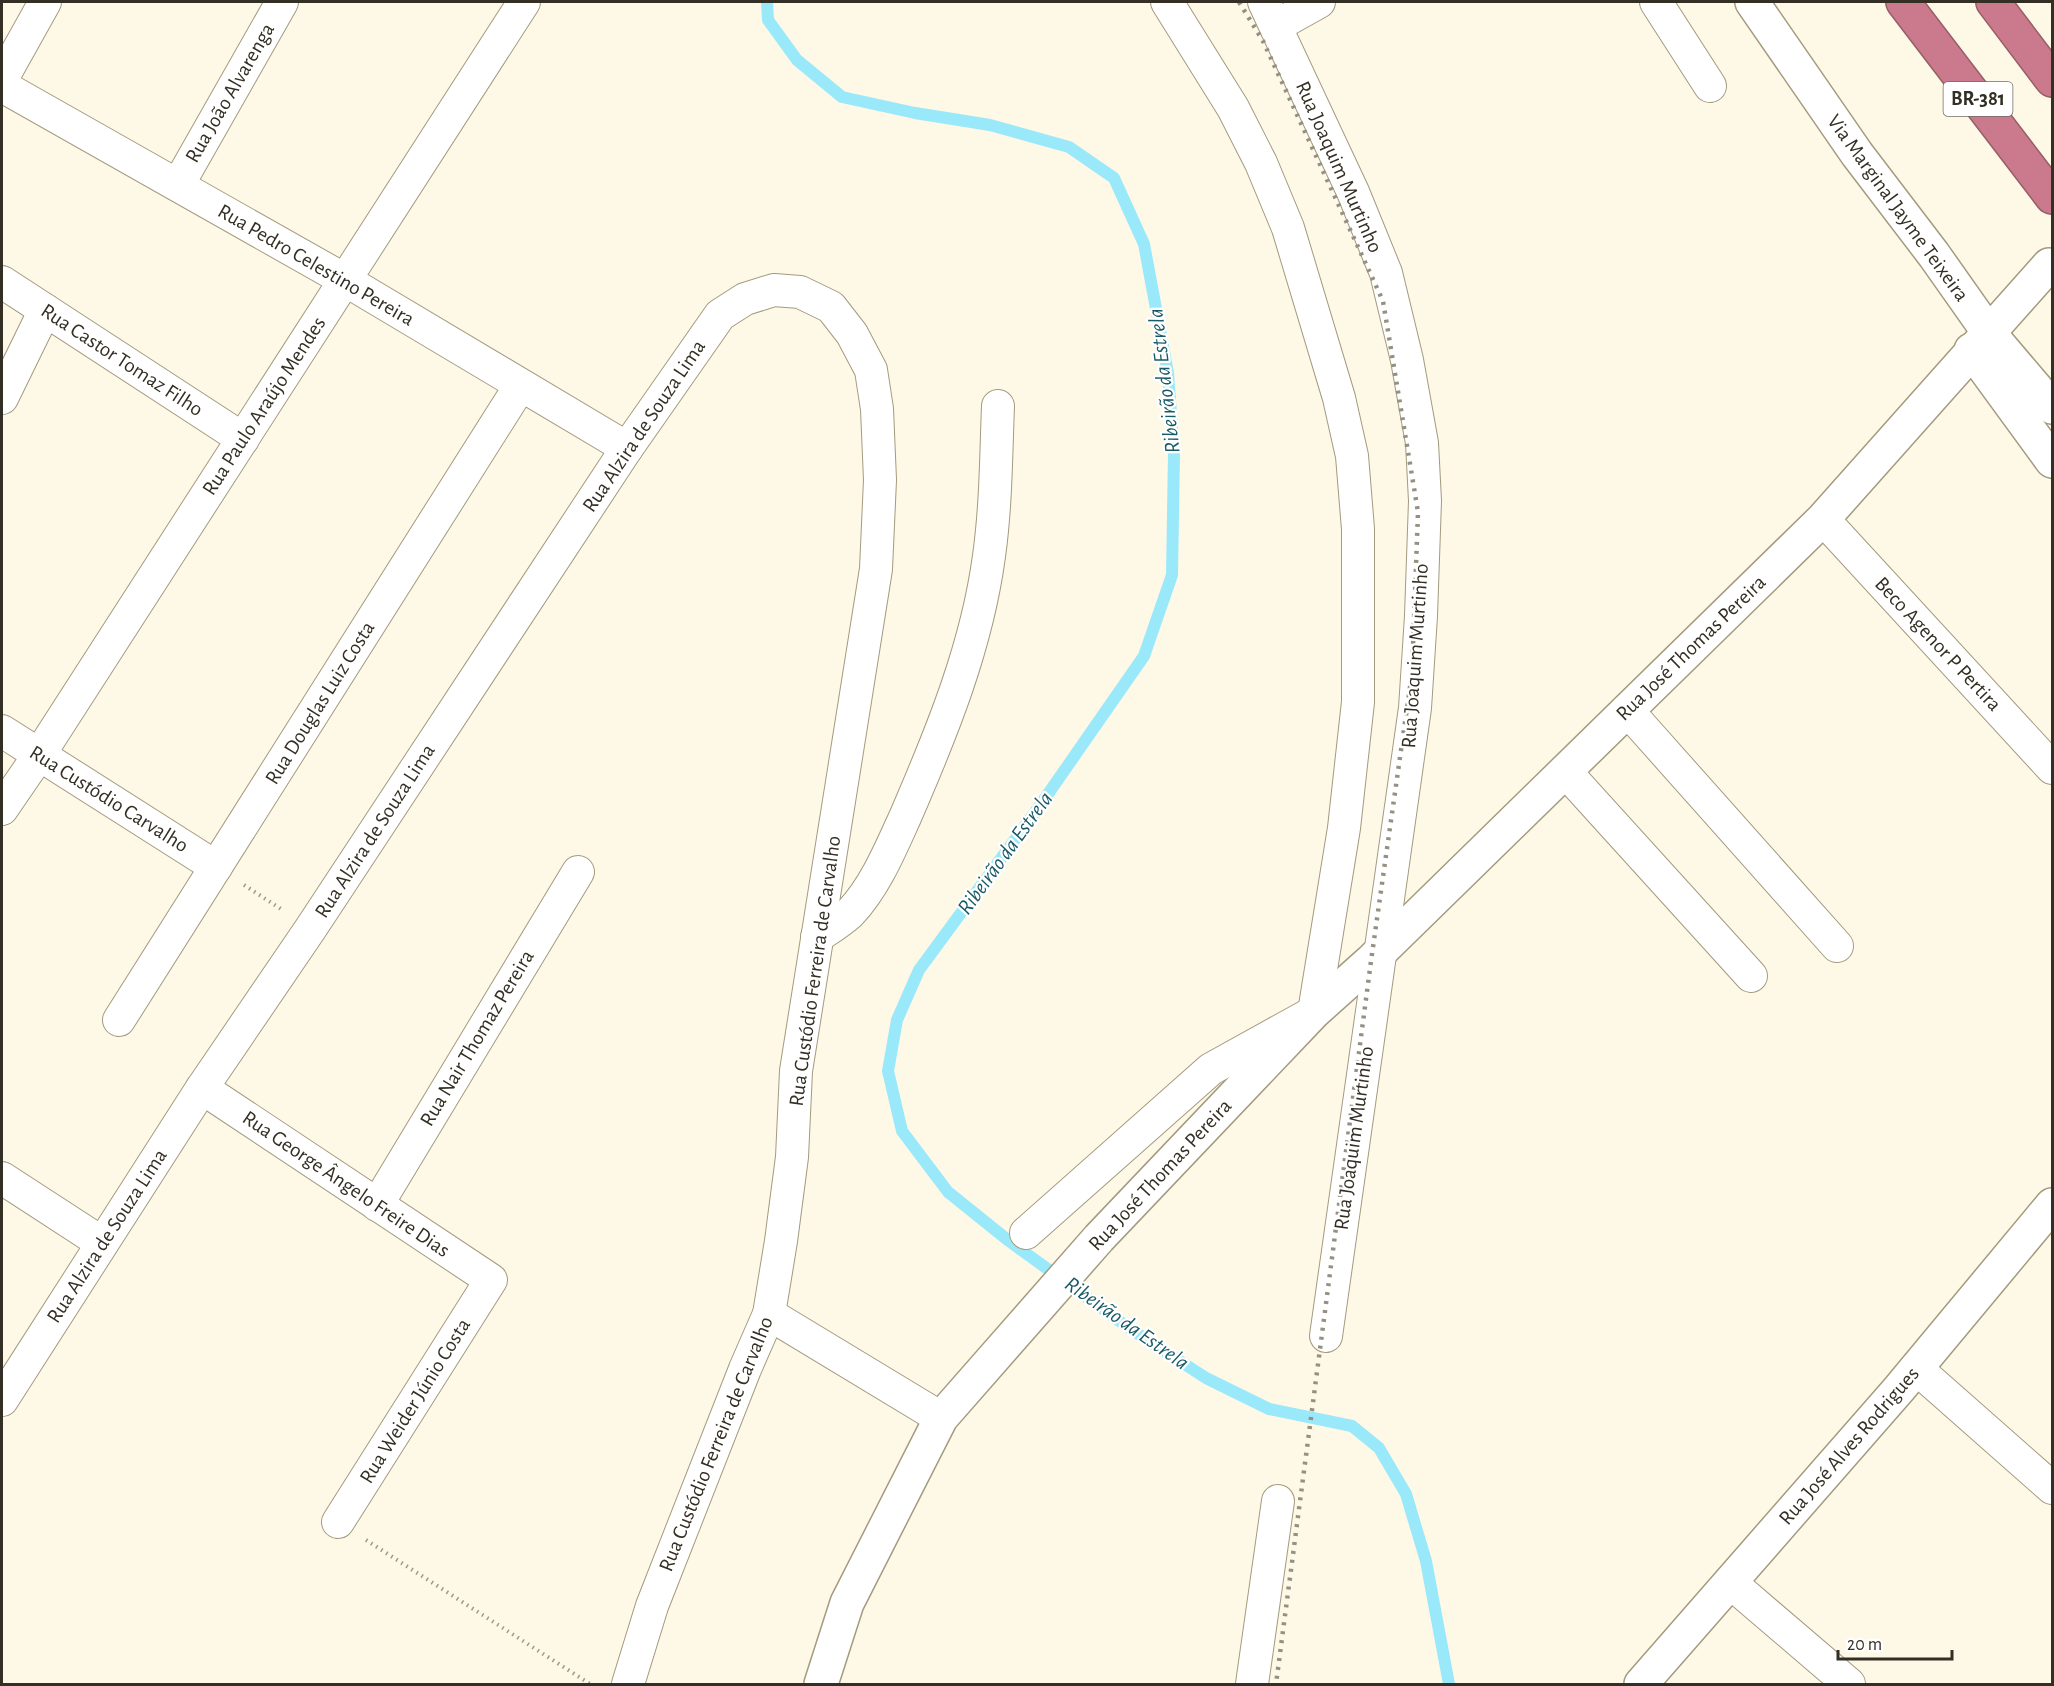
<svg xmlns="http://www.w3.org/2000/svg" width="2054" height="1686" viewBox="0 0 2054 1686" font-family="'Alegreya Sans',sans-serif">
<style>
.lines{fill:none;stroke-linecap:round;stroke-linejoin:round}
.stream{stroke:#9ae9fb;stroke-width:12}
.minor-casing{stroke:#a49a7f;stroke-width:34}
.tertiary-casing{stroke:#a49a7f;stroke-width:36}
.secondary-casing{stroke:#a49a7f;stroke-width:36}
.motorway-casing{stroke:#965f68;stroke-width:36}
.path{stroke:#9f998b;stroke-width:4;stroke-dasharray:1.5 4.5;stroke-linecap:butt}
.minor{stroke:#fff;stroke-width:32}
.tertiary{stroke:#fff;stroke-width:33}
.secondary{stroke:#fff;stroke-width:33}
.motorway{stroke:#cb798c;stroke-width:33}
.rail{stroke:#959182;stroke-width:4.5;stroke-dasharray:3 6;stroke-linecap:butt}
.labels{text-anchor:middle;dominant-baseline:central;stroke-width:4.5;stroke-linejoin:round;paint-order:stroke}
.shield{fill:#fff;stroke:#706d66;stroke-width:1.5}
.shield-label{font-size:20px;font-weight:bold;fill:#332f24}
.street-label{font-size:21px;fill:#332f24;stroke:#fff}
.water-label{font-size:22px;font-style:italic;fill:#195a67;stroke:#fff}
</style>
<rect width="100%" height="100%" fill="#fef8e6"/>
<g class="lines">
<!-- stream -->
<path class="stream" d="M767,2l1,18 29,40 45,37 73,16 75,12 79,22 45,31 30,66 24,129 6,81 -2,121 -28,81 -103,148 -122,166 -22,50 -9,51 14,60 46,61 61,49 120,87 77,50 63,31 83,17 27,22 27,46 20,67 23,123"/>
<defs>
<g id="minor">
<path d="M1264,2l89,190 33,81 21,87 15,83 3,58 -4,115 -6,92 -89,628"/>
<path d="M1656,2l54,84"/>
<path d="M1276,26l43,-24"/>
<path d="M2,79l43,-77"/>
<path d="M2,86l343,194 282,168"/>
<path d="M178,185l104,-183"/>
<path d="M2,282l241,157"/>
<path d="M2,398l43,-88"/>
<path d="M1823,519l229,249"/>
<path d="M1627,710l210,236"/>
<path d="M2,731l214,136"/>
<path d="M1565,771l186,205"/>
<path d="M2,809l37,-54 485,-753"/>
<path d="M817,937c10,-7 23,-15 33,-24 25,-26 41,-65 56,-98 36,-83 71,-169 83,-259 7,-50 7,-100 9,-150"/>
<path d="M119,1020l401,-634"/>
<path d="M202,1088l289,192 -153,242"/>
<path d="M2,1178l100,65"/>
<path d="M377,1205l201,-333"/>
<path d="M1026,1233l185,-164 103,-57 30,-184 14,-126v-173l-6,-73 -13,-58 -51,-170 -27,-65 -28,-55 -66,-106"/>
<path d="M769,1314l172,104"/>
<path d="M1916,1368l136,120"/>
<path d="M2,1400l200,-312 109,-160 316,-480 93,-133 25,-16 29,-9 26,2 31,15 21,27 19,36 6,39 3,71 -4,89 -80,502 -4,86 -11,84 -12,73 -24,55 -93,237 -24,78"/>
<path d="M1731,1583l118,101"/>
<path d="M1252,1684l26,-183"/>
</g>
<g id="tertiary">
<path d="M1971,350l81,111"/>
<path d="M821,1684l26,-81 94,-185 158,-180 215,-226 57,-51 452,-442 226,-254"/>
<path d="M1641,1684l258,-295 153,-184"/>
</g>
<path id="secondary" d="M1752,2l105,152 77,101 55,78 63,74"/>
<g id="motorway">
<path d="M1903,2l149,195"/>
<path d="M1993,2l59,78"/>
</g>
</defs>
<!-- minor casing -->
<use href="#minor" class="minor-casing"/>
<!-- tertiary casing -->
<use href="#tertiary" class="tertiary-casing"/>
<!-- secondary casing -->
<use href="#secondary" class="secondary-casing"/>
<!-- motorway casing -->
<use href="#motorway" class="motorway-casing"/>
<!-- path -->
<g class="path">
<path d="M244,885l37,24"/>
<path d="M366,1540l224,144"/>
</g>
<!-- minor -->
<use href="#minor" class="minor"/>
<!-- tertiary -->
<use href="#tertiary" class="tertiary"/>
<!-- secondary -->
<use href="#secondary" class="secondary"/>
<!-- motorway -->
<use href="#motorway" class="motorway"/>
<!-- rail -->
<path class="rail" d="M1239,2l24,39 120,260 35,211 -6,161 -41,288 -95,723"/>
</g>
<g class="labels">
<!-- shield labels -->
<rect class="shield" x="1943.5" y="82" width="69" height="34" rx="4.5"/>
<g class="shield-label">
<text x="1978" y="99">BR-381</text>
</g>
<!-- street labels -->
<g class="street-label">
<text transform="translate(230 93) rotate(-60)">Rua João Alvarenga</text>
<text transform="translate(1339 167) rotate(66)">Rua Joaquim Murtinho</text>
<text transform="translate(1898 208) rotate(54)">Via Marginal Jayme Teixeira</text>
<text transform="translate(316 265) rotate(30)">Rua Pedro Celestino Pereira</text>
<text transform="translate(122 360) rotate(33)">Rua Castor Tomaz Filho</text>
<text transform="translate(264 406) rotate(-57)">Rua Paulo Araújo Mendes</text>
<text transform="translate(644 426) rotate(-56)">Rua Alzira de Souza Lima</text>
<text transform="translate(1938 644) rotate(47)">Beco Agenor P Pertira</text>
<text transform="translate(1691 648) rotate(-44)">Rua José Thomas Pereira</text>
<text transform="translate(1415 656) rotate(-86)">Rua Joaquim Murtinho</text>
<text transform="translate(320 703) rotate(-58)">Rua Douglas Luiz Costa</text>
<text transform="translate(109 799) rotate(32)">Rua Custódio Carvalho</text>
<text transform="translate(375 831) rotate(-57)">Rua Alzira de Souza Lima</text>
<text transform="translate(815 971) rotate(-82)">Rua Custódio Ferreira de Carvalho</text>
<text transform="translate(477 1038) rotate(-59)">Rua Nair Thomaz Pereira</text>
<text transform="translate(1354 1138) rotate(-82)">Rua Joaquim Murtinho</text>
<text transform="translate(1160 1175) rotate(-47)">Rua José Thomas Pereira</text>
<text transform="translate(346 1184) rotate(34)">Rua George Ângelo Freire Dias</text>
<text transform="translate(107 1236) rotate(-57)">Rua Alzira de Souza Lima</text>
<text transform="translate(415 1401) rotate(-58)">Rua Weider Júnio Costa</text>
<text transform="translate(716 1444) rotate(-68)">Rua Custódio Ferreira de Carvalho</text>
<text transform="translate(1849 1446) rotate(-49)">Rua José Alves Rodrigues</text>
</g>
<!-- water labels -->
<g class="water-label">
<text transform="translate(1164 381) rotate(-97)">Ribeirão da Estrela</text>
<text transform="translate(1005 853) rotate(-54)">Ribeirão da Estrela</text>
<text transform="translate(1127 1323) rotate(35)">Ribeirão da Estrela</text>
</g>
</g>
<!-- border -->
<rect width="2054" height="1686" fill="none" stroke="#332f24" stroke-width="6"/>
<!-- scale -->
<path d="M1838 1650v9h114v-9" fill="none" stroke="#332f24" stroke-width="3"/>
<text x="1847" y="1650" font-size="18" fill="#332f24" stroke="#ffffff" stroke-width="4.5" paint-order="stroke">20 m</text>
</svg>
